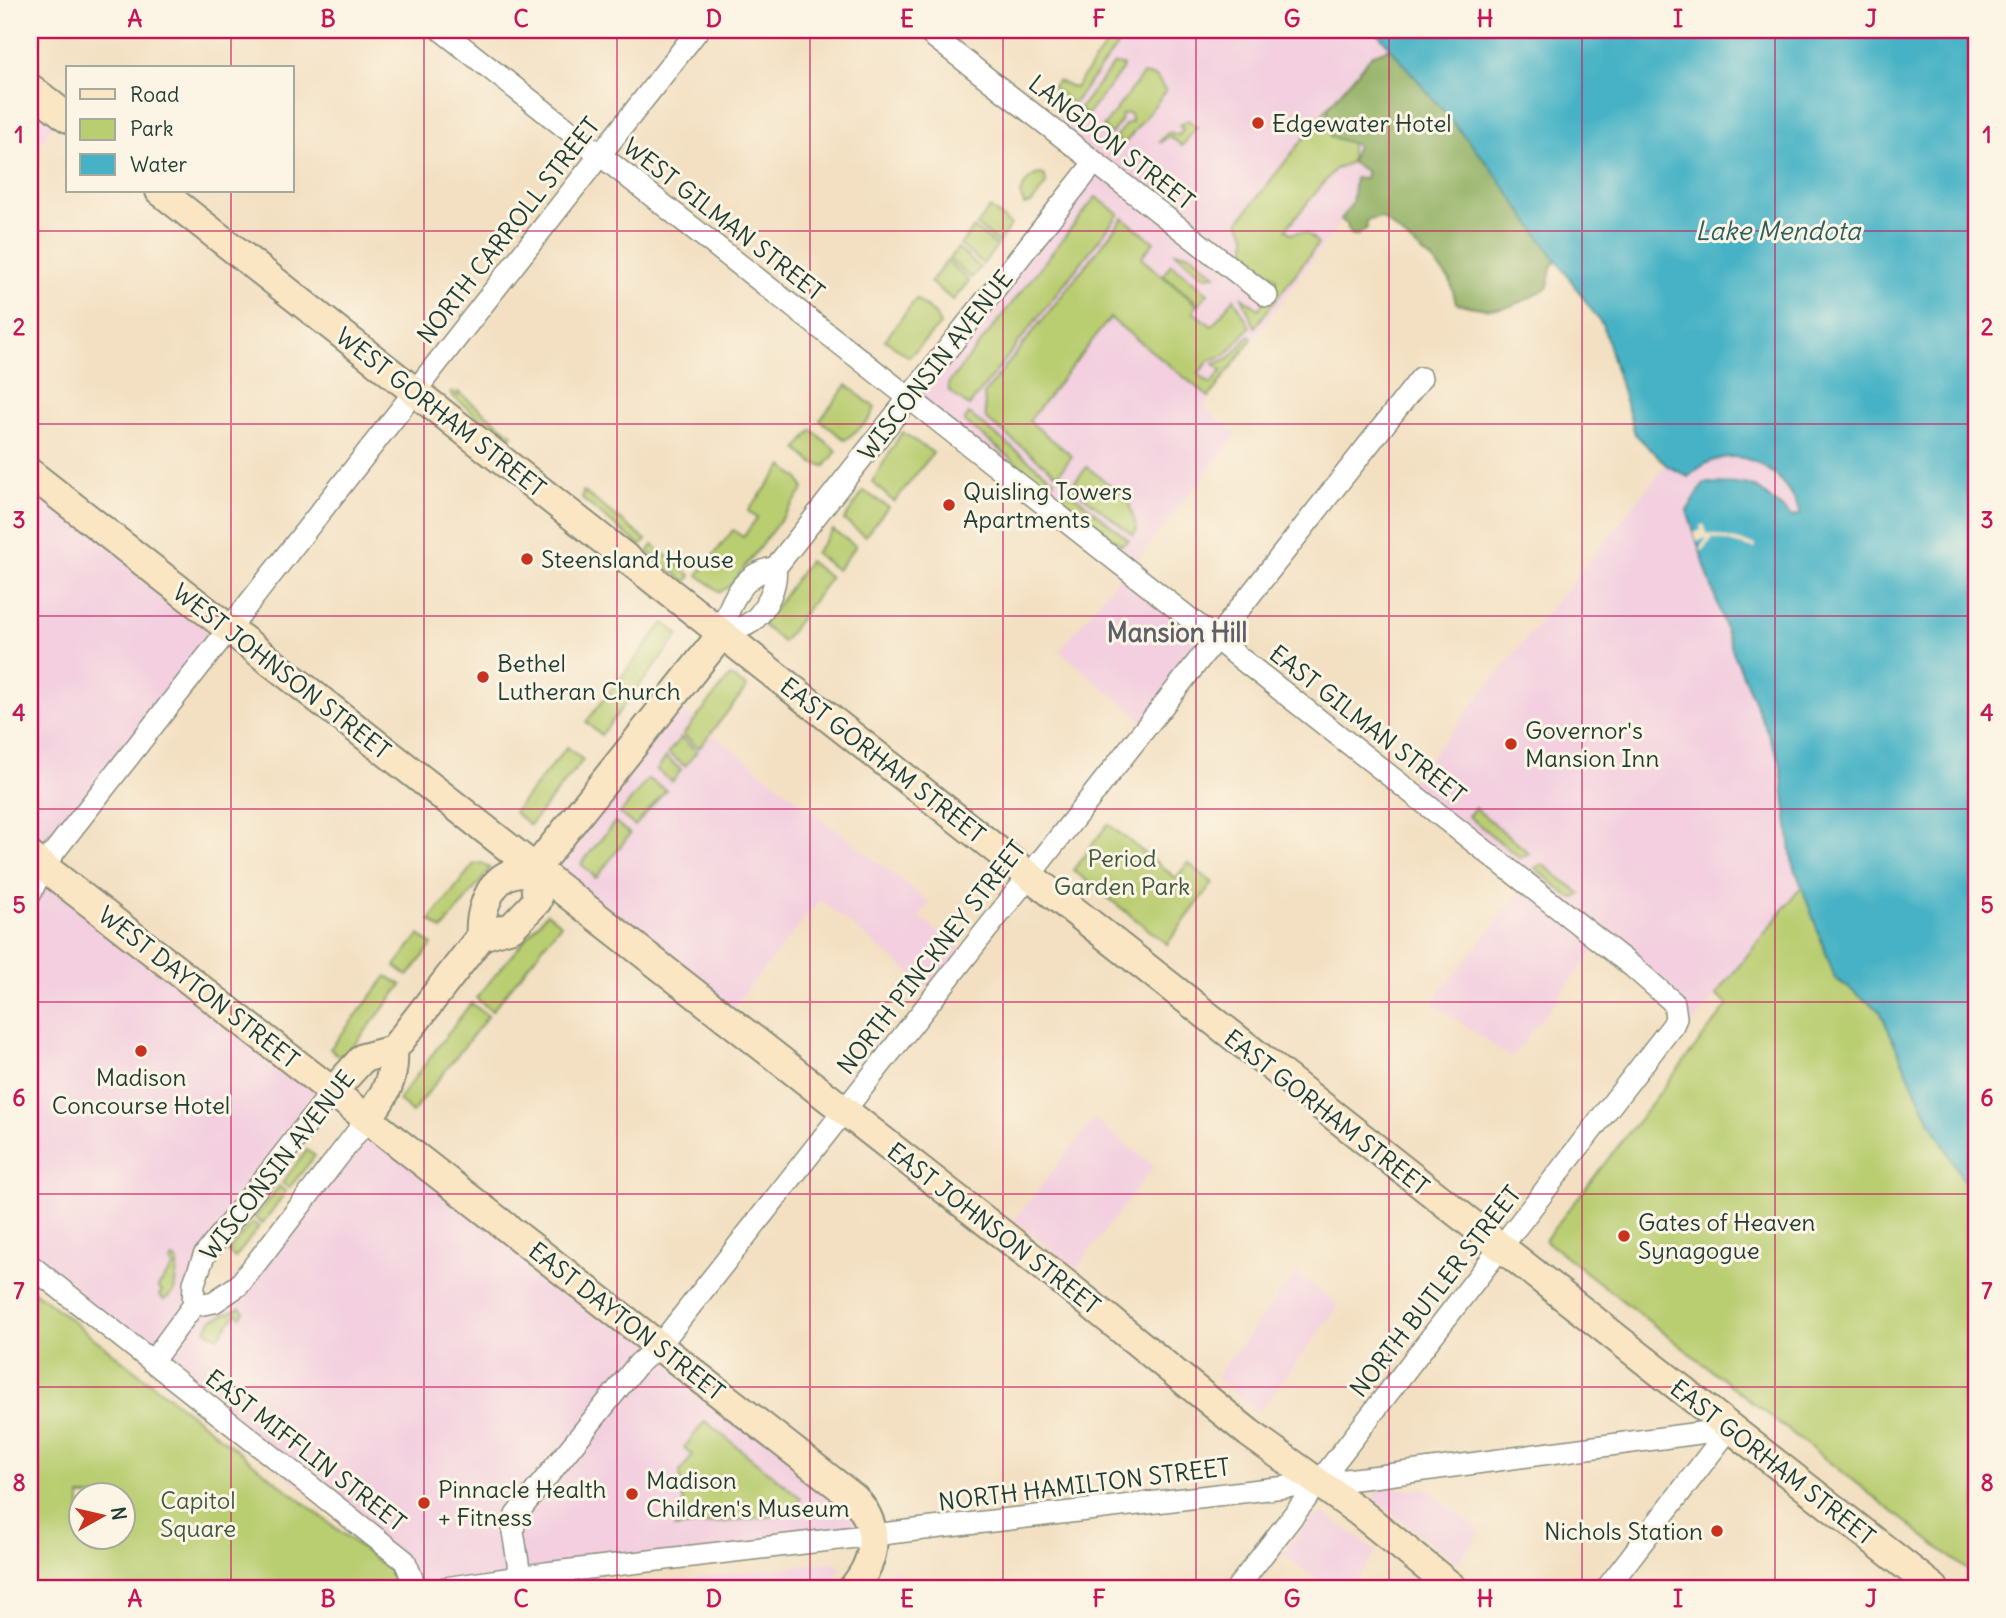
<svg xmlns="http://www.w3.org/2000/svg" width="2006" height="1618" viewBox="0 0 2006 1618" font-family="Delius,sans-serif">
<style>
.built{fill:#f3cfdf}
.green{fill:#b9cd71;stroke:#6c8552;stroke-width:2;fill-rule:evenodd}
.forest{fill:#92b063;stroke:#58764c;stroke-width:2}
.water{fill:#47b2c5;stroke:#33787c;stroke-width:2}
.pier{fill:#f3e0c2}
.lines{fill:none;stroke-linecap:round;stroke-linejoin:round}
.street-casing{stroke:#898e7b;stroke-width:24}
.secondary-casing{stroke:#898e7b;stroke-width:32}
.street{stroke:#fff;stroke-width:21}
.secondary{stroke:#fbe6c4;stroke-width:28}
.grid{fill:none;stroke:#c2185b;stroke-width:2;stroke-opacity:0.55}
.poi-dot{fill:#c8321e;stroke:#fcf5e5;stroke-width:2.5}
.labels{text-anchor:middle;dominant-baseline:central;stroke-width:6;stroke-linejoin:round;paint-order:stroke}
.poi-label{font-size:24px;fill:#1f3d34;stroke:#fcf5e5;text-anchor:start}
.street-label{font-size:24px;fill:#1f3d34;stroke:#fcf5e5}
.park-label{font-size:24px;fill:#3e5a40;stroke:#fcf5e5}
.water-label{font-size:26px;font-style:italic;fill:#2b6060;stroke:#fcf5e5}
.neighbourhood-label{font-size:26px;font-weight:bold;fill:#5d5f6b;stroke:#fcf5e5}
.neatline{fill:none;stroke:#c2185b;stroke-width:2.5}
.grid-label{font-size:23px;text-anchor:middle;font-weight:bold;fill:#c2185b}
</style>
<rect width="100%" height="100%" fill="#fcf5e5"/>
<filter id="ink" filterUnits="userSpaceOnUse"><feTurbulence type="fractalNoise" baseFrequency=".0143" numOctaves="2"/><feDisplacementMap in="SourceGraphic" scale="14" xChannelSelector="R" yChannelSelector="G"/><feConvolveMatrix kernelMatrix="1 2 1 2 8 2 1 2 1" color-interpolation-filters="sRGB"/></filter>
<filter id="wash" filterUnits="userSpaceOnUse"><feTurbulence type="fractalNoise" baseFrequency=".00686" numOctaves="4" result="noise"/><feDisplacementMap in="SourceGraphic" scale="28" xChannelSelector="R" yChannelSelector="G"/><feGaussianBlur stdDeviation="1.57" result="paint"/><feColorMatrix in="noise" values="0 0 0 0 0 0 0 0 0 0 0 0 0 0 0 0 0 1.4 0 .05"/><feComposite in="paint" operator="in"/></filter>
<g filter="url(#wash)">
<rect width="100%" height="100%" fill="#f3e0c2"/>
<!-- built -->
<g class="built">
<path d="M1129,30h246l58,68 -230,309 34,27 -108,136 87,68 -68,87 -88,-74 66,-83 -216,-171 184,-234 -40,-34z"/>
<path d="M30,88l33,26 -33,41z"/>
<path d="M1732,454l18,4 14,10 21,20 16,26 -9,3 -47,-33h-13l-28,-1 -17,28 46,141 47,109 12,99 10,26 -117,148 -12,-9 3,-7 -75,-76 -90,116 -79,-56 95,-118 -121,-96 260,-323 22,12 12,-12 16,-8z"/>
<path d="M30,473l199,156 -185,237 288,226 -128,164 -11,50 21,-4 154,-184 486,380 19,37 -428,53h-29l-2,-8 -384,-315z"/>
<path d="M669,700l261,203 -11,14 48,37 -31,39 -116,-93 -95,117 -191,-147z"/>
<path d="M1094,1119l60,47 -78,103 -62,-49z"/>
<path d="M1297,1272l42,34 -80,106 -44,-34z"/>
<path d="M1386,1486l23,4 16,-2 56,44 -24,31 -81,-62 -2,-9z"/>
<path d="M1324,1513l53,39 -28,36h-22l-45,-35 31,-36z"/>
<path d="M831,1562l8,3 2,5 -14,18h-228z"/>
<path d="M894,1568l25,20h-40z"/>
</g>
<!-- green -->
<g class="green">
<path d="M1117,30h12l-56,74 -21,-17 6,-6 17,7z"/>
<path d="M1114,64l9,1 -1,5 -35,45 -8,-6z"/>
<path d="M1143,74l13,3 10,14 -42,53 -9,-7 11,-13 6,-2 -2,-9 -8,1 -1,7 -10,13 -8,-7z"/>
<path d="M1328,107l3,30 20,5v20l-16,7 -49,60 5,5c12,-5 20,0 27,10l-63,83 -13,-30 17,12 18,-30 -31,-28v-15l-7,-15z"/>
<path d="M1188,120l9,7 -15,19 -12,-10 -11,7 9,-11 11,3 4,-6 -4,-3z"/>
<path d="M1041,174l4,2 1,8 -14,19 -8,2 -4,-12c5,-9 9,-18 21,-19z"/>
<path d="M1096,197l23,17 -150,192 -20,-15 -1,-7z"/>
<path d="M990,208l21,17 -13,18 -21,-18z"/>
<path d="M1123,218l31,24 -13,16 56,47 -4,7 19,14 22,-28 16,29 -24,28 -16,5 -12,14 13,10 11,-14 -8,-6 16,-6 19,-22 3,3 -43,58 -99,-79 -81,103 43,35 -14,19 -72,-56 -2,-25z"/>
<path d="M974,228l23,18 -14,18 -23,-19z"/>
<path d="M958,248l22,20 -9,10 -22,-19z"/>
<path d="M1175,252l15,2 26,21 -12,1z"/>
<path d="M947,261l22,20 -16,19 -23,-18z"/>
<path d="M1171,264l37,29 -9,11 -36,-29z"/>
<path d="M916,299l19,15 5,11 -31,32 -24,-17z"/>
<path d="M847,385l28,23 -7,13 -23,19 -25,-20z"/>
<path d="M452,391l6,5v-4l55,43 -5,6 -58,-47z"/>
<path d="M969,414l85,66 -6,8 -84,-67z"/>
<path d="M812,430l25,21 -12,15 -12,-3 -16,-14z"/>
<path d="M902,432l31,21 -39,49 -22,-20z"/>
<path d="M783,466l15,12 6,11 -74,97 -10,6 -22,-17 35,-45 10,7 14,-19 -9,-7z"/>
<path d="M1087,467l41,32 9,31 -4,5 -62,-49z"/>
<path d="M1068,490l61,50 -8,5 -59,-47z"/>
<path d="M583,491l63,49 -5,6 -59,-47z"/>
<path d="M864,491l24,16 -23,29 -21,-16z"/>
<path d="M833,530l23,16 -19,24 -22,-17z"/>
<path d="M653,545l38,31 -5,6 -38,-30z"/>
<path d="M809,561l21,17 -47,64 -20,-17z"/>
<path d="M664,623l15,12 -78,100 -15,-13z"/>
<path d="M730,676l17,11 -48,61 -16,-13z"/>
<path d="M681,738l16,13 -12,15 -17,-13z"/>
<path d="M567,747l16,13 -53,65 -16,-13z"/>
<path d="M666,757l15,13 -9,12 -15,-12z"/>
<path d="M648,779l18,11 -31,36 -15,-12z"/>
<path d="M1475,808l54,45 -9,5 -52,-42z"/>
<path d="M615,822l15,12 -34,44 -15,-14z"/>
<path d="M1108,824l68,54 12,-15 25,20 -46,61 -94,-74z"/>
<path d="M482,863l8,6 -48,61 -12,-10 44,-56z"/>
<path d="M1542,864l39,30 -5,4 -7,-1 -34,-29z"/>
<path d="M1802,886l33,92 45,33 45,101 51,91v374l-431,-337 183,-235 -12,-10z"/>
<path d="M547,913l14,11 -69,87 -16,-13z"/>
<path d="M419,935l13,10 -24,31 -13,-10z"/>
<path d="M387,976l15,9 -52,65 -10,6 -10,-7z"/>
<path d="M471,1003l17,13 -76,97 -13,-13 2,-4z"/>
<path d="M307,1150l8,6 -26,32 -7,-5z"/>
<path d="M279,1186l7,6 -24,32 -7,-6z"/>
<path d="M252,1222l7,5 -24,31 -7,-6z"/>
<path d="M173,1258l5,4 -4,30 -10,8 -5,-5 3,-4 -4,-4 16,-21 -4,-4z"/>
<path d="M30,1288l358,281 11,19h-369zM80,1496h42v42h-42z"/>
<path d="M240,1308l4,4 -3,4 -4,-3 -19,24 -12,-6 5,-11z"/>
<path d="M705,1421l96,77 -12,16 -114,14 10,-12 -5,-44 13,-18 -9,-6z"/>
</g>
<!-- forest -->
<path class="forest" d="M1391,48l98,117 69,94 -7,8 -3,20c-36,23 -51,27 -92,16l-6,-23 -17,-19 -52,-44 -15,4 1,7 -11,8 -7,-3 -2,-9 -6,-4 11,-17 3,-25 9,1 3,-7 -16,-10 6,-17 -26,-8 -3,-30 45,-53z"/>
<!-- water -->
<path class="water" d="M1375,30h601v1173l-51,-92 -45,-100 -45,-33 -43,-118 -12,-99 -47,-109 -46,-141 17,-28 41,1 12,4 35,29 9,-3c-19,-49 -70,-79 -113,-37l-22,-12 -31,-31 -32,-108 -114,-161z"/>
<!-- pier -->
<path class="pier" d="M1704,524l3,9 49,12 -1,4 -42,-11 -12,14 -1,-4 7,-10 -10,3 -3,-8 7,-3 -1,-4z"/>
</g>
<g filter="url(#ink)">
<g class="lines">
<defs>
<g id="street">
<path d="M441,30l1192,937 41,36 2,15 -3,7 -436,563"/>
<path d="M925,30l342,266"/>
<path d="M722,634c6,-28 19,-62 53,-66l319,-405"/>
<path d="M722,634c9,-4 25,-7 32,-14 12,-11 24,-35 21,-52"/>
<path d="M30,895l13,-29 655,-836"/>
<path d="M30,1265l375,296 11,27"/>
<path d="M193,1306l21,-4 25,-17 129,-167"/>
<path d="M152,1362l41,-56 1,-23 10,-27 128,-164"/>
<path d="M445,1588l101,-15 834,-97 349,-47"/>
<path d="M522,1588l-9,-57 3,-16 122,-151 21,-18 762,-968"/>
<path d="M1607,1588l122,-159"/>
</g>
<g id="secondary">
<path d="M30,88l38,30"/>
<path d="M160,191l1774,1397"/>
<path d="M30,473l1032,808 187,152 109,78 95,77"/>
<path d="M30,856l824,642c27,29 23,61 -1,90"/>
<path d="M481,936l31,-9 25,-26 -3,-31"/>
<path d="M332,1092l31,-34 30,-8"/>
<path d="M368,1118c17,-23 27,-39 25,-68l88,-114c-2,-19 6,-50 25,-60 8,-4 20,-5 28,-6l188,-236"/>
</g>
</defs>
<!-- street casing -->
<use href="#street" class="street-casing"/>
<!-- secondary casing -->
<use href="#secondary" class="secondary-casing"/>
<!-- street -->
<use href="#street" class="street"/>
<!-- secondary -->
<use href="#secondary" class="secondary"/>
</g>
</g>
<!-- grid -->
<path class="grid" d="M231,30v38M424,30v1558M617,30v1558M810,30v1558M1003,30v1558M1196,30v1558M1389,30v1558M1582,30v1558M1775,30v1558M231,191v1397M30,231h1946M30,424h1946M30,616h1946M30,809h1946M30,1002h1946M30,1194h1946M30,1387h1946"/>
<!-- markers -->
<g class="poi-dot">
<circle cx="1258" cy="123" r="7"/>
<circle cx="949" cy="505" r="7"/>
<circle cx="527" cy="559" r="7"/>
<circle cx="483" cy="677" r="7"/>
<circle cx="1511" cy="744" r="7"/>
<circle cx="141" cy="1051" r="7"/>
<circle cx="1624" cy="1236" r="7"/>
<circle cx="632" cy="1494" r="7"/>
<circle cx="424" cy="1503" r="7"/>
<circle cx="1717" cy="1531" r="7"/>
</g>
<g class="labels">
<!-- poi labels -->
<g class="poi-label">
<text x="1272" y="123">Edgewater Hotel</text>
<text x="963" y="491">Quisling Towers<tspan x="963" dy="28">Apartments</tspan></text>
<text x="541" y="559">Steensland House</text>
<text x="497" y="663">Bethel<tspan x="497" dy="28">Lutheran Church</tspan></text>
<text x="1525" y="730">Governor's<tspan x="1525" dy="28">Mansion Inn</tspan></text>
<text x="141" y="1077" text-anchor="middle">Madison<tspan x="141" dy="28">Concourse Hotel</tspan></text>
<text x="1638" y="1222">Gates of Heaven<tspan x="1638" dy="28">Synagogue</tspan></text>
<text x="646" y="1480">Madison<tspan x="646" dy="28">Children's Museum</tspan></text>
<text x="438" y="1489">Pinnacle Health<tspan x="438" dy="28">+ Fitness</tspan></text>
<text x="1703" y="1531" text-anchor="end">Nichols Station</text>
</g>
<!-- street labels -->
<g class="street-label">
<text transform="translate(1112 142) rotate(38)">LANGDON STREET</text>
<text transform="translate(724 219) rotate(38)">WEST GILMAN STREET</text>
<text transform="translate(508 230) rotate(-52)">NORTH CARROLL STREET</text>
<text transform="translate(935 365) rotate(-52)">WISCONSIN AVENUE</text>
<text transform="translate(441 412) rotate(38)">WEST GORHAM STREET</text>
<text transform="translate(282 671) rotate(38)">WEST JOHNSON STREET</text>
<text transform="translate(1368 724) rotate(38)">EAST GILMAN STREET</text>
<text transform="translate(883 760) rotate(38)">EAST GORHAM STREET</text>
<text transform="translate(931 957) rotate(-52)">NORTH PINCKNEY STREET</text>
<text transform="translate(199 987) rotate(38)">WEST DAYTON STREET</text>
<text transform="translate(1327 1112) rotate(38)">EAST GORHAM STREET</text>
<text transform="translate(277 1165) rotate(-52)">WISCONSIN AVENUE</text>
<text transform="translate(994 1228) rotate(38)">EAST JOHNSON STREET</text>
<text transform="translate(1435 1291) rotate(-52)">NORTH BUTLER STREET</text>
<text transform="translate(627 1321) rotate(38)">EAST DAYTON STREET</text>
<text transform="translate(306 1450) rotate(38)">EAST MIFFLIN STREET</text>
<text transform="translate(1773 1462) rotate(38)">EAST GORHAM STREET</text>
<text transform="translate(1084 1484) rotate(-7)">NORTH HAMILTON STREET</text>
</g>
<!-- park labels -->
<g class="park-label">
<text x="1122" y="858">Period<tspan x="1122" dy="28">Garden Park</tspan></text>
<text x="198" y="1500">Capitol<tspan x="198" dy="28">Square</tspan></text>
</g>
<!-- water labels -->
<g class="water-label">
<text x="1778" y="230">Lake Mendota</text>
</g>
<!-- neighbourhood labels -->
<g class="neighbourhood-label">
<text x="1177" y="632">Mansion Hill</text>
</g>
</g>
<!-- margin -->
<rect width="2006" height="1618" fill="none" stroke="#fcf5e5" stroke-width="77"/>
<!-- legend -->
<rect x="66" y="66" width="228" height="126" fill="#fcf5e5" stroke="#a4ab9e" stroke-width="2"/>
<rect x="80" y="89" width="35" height="10" fill="#fbe6c4" stroke="#a4ab9e" stroke-width="2"/>
<text x="130" y="102" font-size="21" fill="#1f3d34">Road</text>
<rect x="80" y="119" width="35" height="21" fill="#b9cd71" stroke="#a4ab9e" stroke-width="2"/>
<text x="130" y="136" font-size="21" fill="#1f3d34">Park</text>
<rect x="80" y="154" width="35" height="21" fill="#47b2c5" stroke="#a4ab9e" stroke-width="2"/>
<text x="130" y="172" font-size="21" fill="#1f3d34">Water</text>
<!-- north arrow -->
<g transform="translate(102 1516) rotate(82)"><circle r="33" fill="#fcf5e5" stroke="#a4ab9e" stroke-width="2"/>
<path d="M0-5L12 26L0 18L-12 26Z" fill="#c8321e"/>
<text y="-10" font-size="19" font-weight="bold" text-anchor="middle" fill="#1f3d34">N</text>
</g>
<rect x="38" y="38" width="1930" height="1542" class="neatline"/>
<g class="grid-label">
<text x="135" y="27">A</text>
<text x="328" y="27">B</text>
<text x="521" y="27">C</text>
<text x="714" y="27">D</text>
<text x="907" y="27">E</text>
<text x="1099" y="27">F</text>
<text x="1292" y="27">G</text>
<text x="1485" y="27">H</text>
<text x="1678" y="27">I</text>
<text x="1871" y="27">J</text>
<text x="19" y="143">1</text>
<text x="1987" y="143">1</text>
<text x="19" y="335">2</text>
<text x="1987" y="335">2</text>
<text x="19" y="528">3</text>
<text x="1987" y="528">3</text>
<text x="19" y="721">4</text>
<text x="1987" y="721">4</text>
<text x="19" y="913">5</text>
<text x="1987" y="913">5</text>
<text x="19" y="1106">6</text>
<text x="1987" y="1106">6</text>
<text x="19" y="1299">7</text>
<text x="1987" y="1299">7</text>
<text x="19" y="1491">8</text>
<text x="1987" y="1491">8</text>
<text x="135" y="1607">A</text>
<text x="328" y="1607">B</text>
<text x="521" y="1607">C</text>
<text x="714" y="1607">D</text>
<text x="907" y="1607">E</text>
<text x="1099" y="1607">F</text>
<text x="1292" y="1607">G</text>
<text x="1485" y="1607">H</text>
<text x="1678" y="1607">I</text>
<text x="1871" y="1607">J</text>
</g>
</svg>
